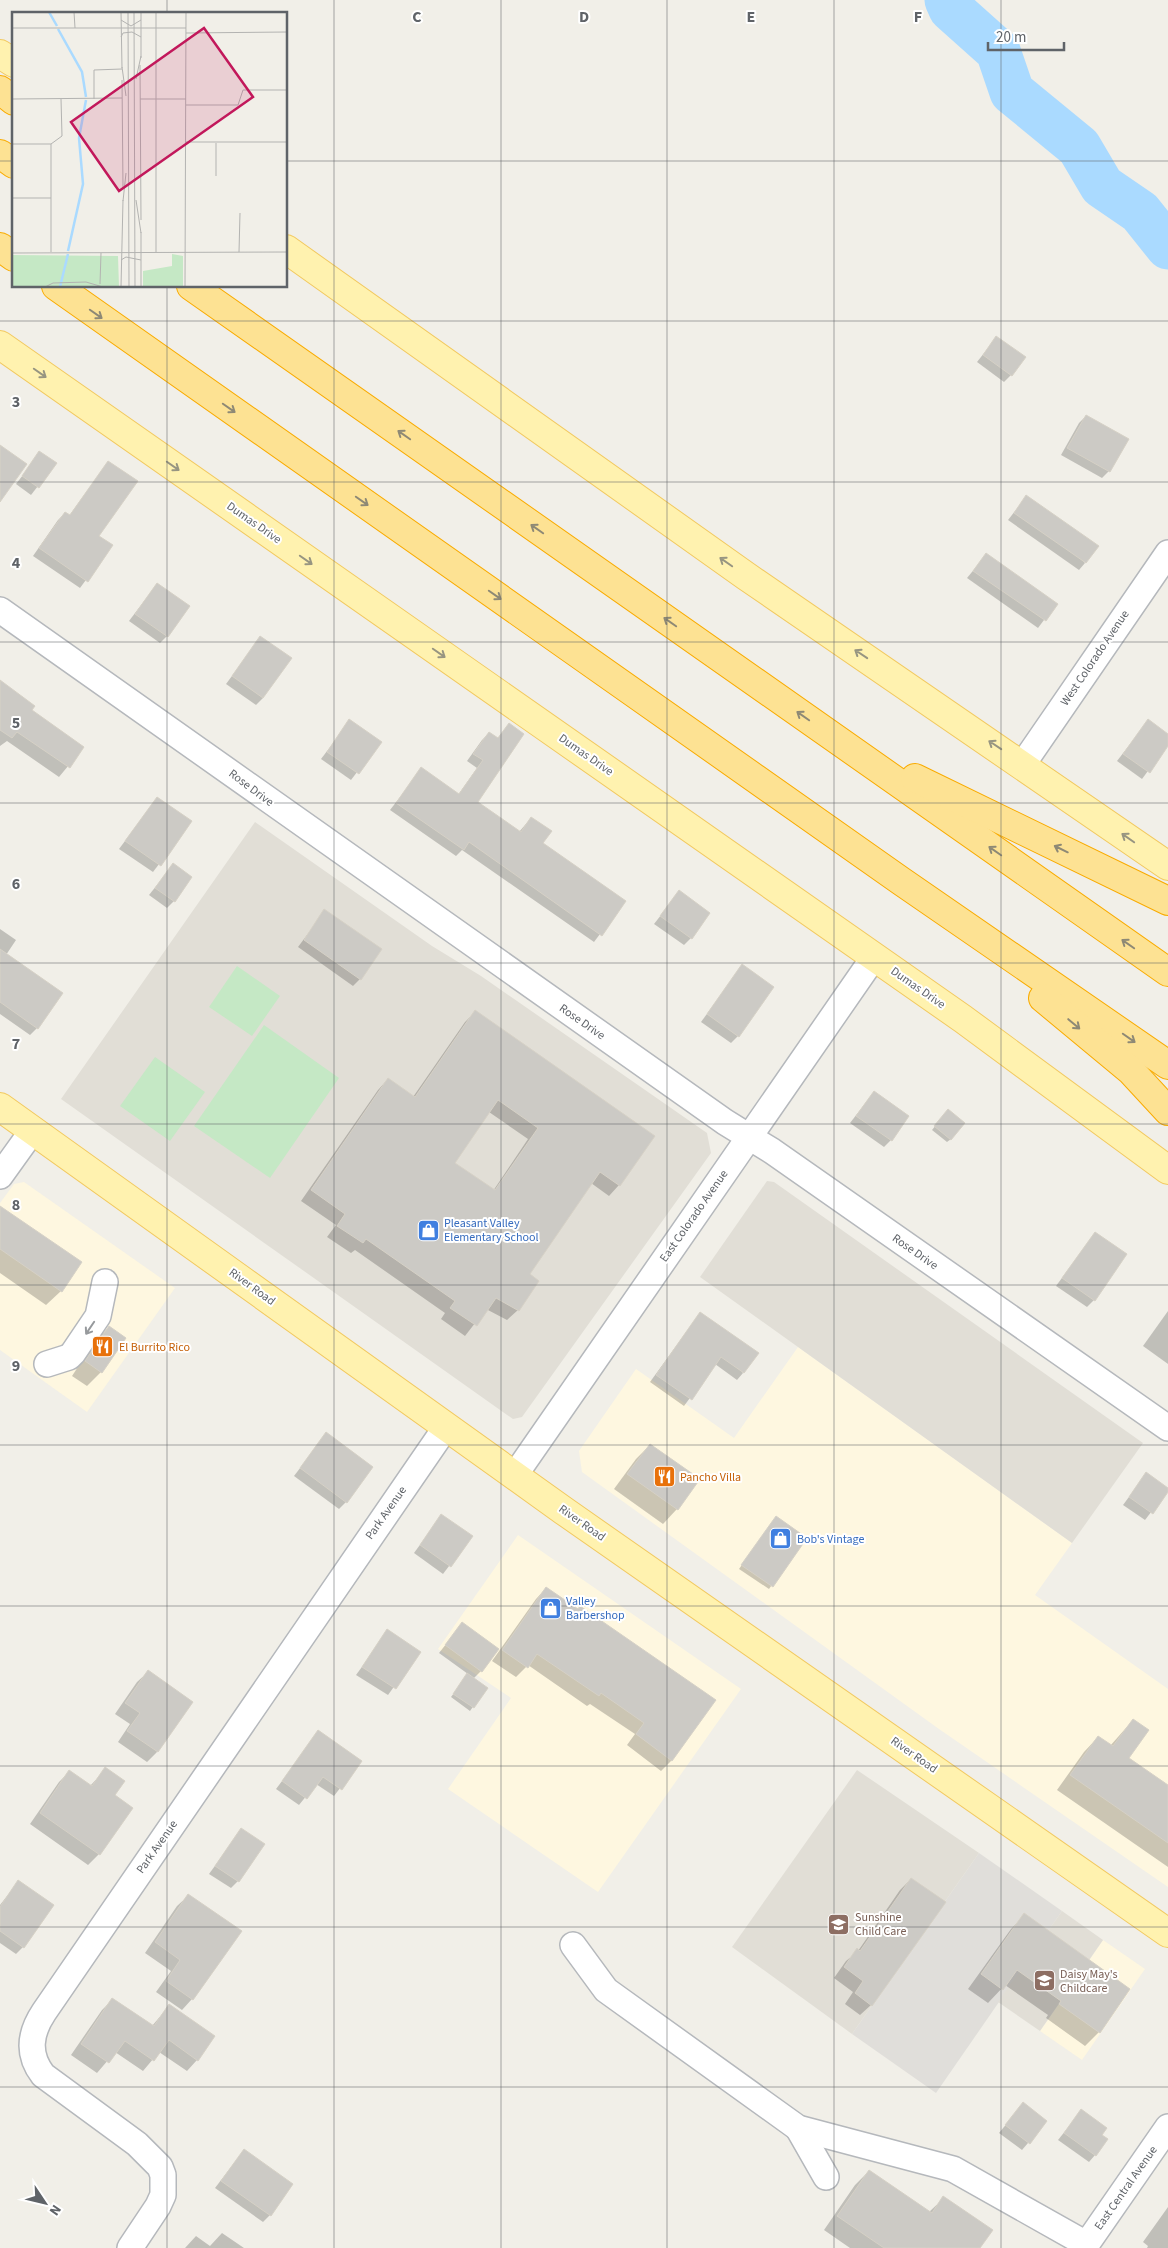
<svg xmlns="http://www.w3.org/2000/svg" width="1168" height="2248" viewBox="0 0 1168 2248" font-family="'Source Sans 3',sans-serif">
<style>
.commercial{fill:#fef7e0}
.industrial{fill:#e0deda}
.education{fill:#e1ded6}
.green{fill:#c5e8c5}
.shadow{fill:#0003;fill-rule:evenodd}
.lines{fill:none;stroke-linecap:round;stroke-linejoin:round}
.river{stroke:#aadaff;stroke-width:45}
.building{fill:#cccac5;stroke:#d6d1c6;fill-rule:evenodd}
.minor-casing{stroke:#b5b8bc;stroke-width:28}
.major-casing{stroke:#f2c960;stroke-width:30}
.highway-casing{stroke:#f9ab00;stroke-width:30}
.minor{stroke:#fff;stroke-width:25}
.major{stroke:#fff2af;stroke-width:28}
.highway{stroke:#fde293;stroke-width:28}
.oneway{stroke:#8e8975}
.oneway2{stroke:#979581}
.oneway3{stroke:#979a9d}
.grid{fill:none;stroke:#5f6368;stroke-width:1;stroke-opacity:0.55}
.labels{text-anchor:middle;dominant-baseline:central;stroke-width:4;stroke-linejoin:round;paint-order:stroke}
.street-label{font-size:12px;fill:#5f6368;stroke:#fff}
.shop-label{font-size:12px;fill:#366cbe;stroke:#fff;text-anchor:start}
.food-label{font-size:12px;fill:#c56008;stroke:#fff;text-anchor:start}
.education-label{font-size:12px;fill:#785e54;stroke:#fff;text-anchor:start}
.inset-river{fill:none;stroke:#aadaff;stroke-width:2.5}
.inset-road{fill:none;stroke:#b3b3b1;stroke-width:1}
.view{fill:#c2185b;fill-opacity:0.15;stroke:#c2185b;stroke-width:2.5}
.inset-edge{fill:none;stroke:#5f6368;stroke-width:2.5}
.grid-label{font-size:16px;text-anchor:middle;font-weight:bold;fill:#5f6368;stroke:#fff;stroke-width:4;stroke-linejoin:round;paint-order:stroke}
</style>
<rect width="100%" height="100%" fill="#f1efe8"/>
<!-- commercial -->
<g class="commercial">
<path d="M24,1182l151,106 -88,124 -87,-62v-147l14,-19z"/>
<path d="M798,1347l274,196 -37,52 133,94v198l-229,-158 -357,-257 -3,-21 57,-82 98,69z"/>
<path d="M518,1535l223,154 -143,203 -150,-103 63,-91 -73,-49z"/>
<path d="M1103,1940l42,29 -63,91 -42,-29z"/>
</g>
<!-- industrial -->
<path class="industrial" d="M979,1853l83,58 -126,182 -84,-59z"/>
<!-- education -->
<g class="education">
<path d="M255,822l177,124 49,30 226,157 4,20 -189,264 -9,2 -452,-320z"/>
<path d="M767,1181l7,1 369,261 -71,100 -372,-266z"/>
<path d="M857,1770l122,83 -127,181 -120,-87z"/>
<path d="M1062,1911l41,29 -63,91 -42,-29z"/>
</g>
<!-- green -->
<g class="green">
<path d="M237,966l43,30 -28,40 -43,-29z"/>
<path d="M264,1025l75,53 -69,100 -76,-52z"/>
<path d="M155,1057l50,35 -35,49 -50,-35z"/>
</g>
<!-- shadow -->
<g class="shadow">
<path d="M996,338l15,37 -7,7 -27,-20z"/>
<path d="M1086,416l23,55 -7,7 -41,-23 18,-32z"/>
<path d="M40,453l15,11 -24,31 -15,-11z"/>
<path d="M108,462l-10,74 13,10 -31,42 -47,-32 25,-36 7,-7 4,3z"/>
<path d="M1026,497l59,66 -6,7 -71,-50z"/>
<path d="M986,555l70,49 -18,24 -71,-50z"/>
<path d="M157,584l10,52 -7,7 -31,-22z"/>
<path d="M260,638l3,60 -7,7 -30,-21z"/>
<path d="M0,682l30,29 53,37 -24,29 -52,-36 -7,5z"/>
<path d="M350,721l30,21 -29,38 -30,-21z"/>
<path d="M1148,721l20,14v9l-26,35 -25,-18z"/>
<path d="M509,725l-33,77 43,30 12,-14 10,26 83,58 -30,40 -132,-92 -6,6 -66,-46 32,-41 36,26 19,-27 -10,-7 15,-21 7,-7 8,6z"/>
<path d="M157,798l34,24 -38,50 -34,-23z"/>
<path d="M173,865l1,36 -7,7 -18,-13z"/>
<path d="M679,892l12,46 -7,7 -30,-21z"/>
<path d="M325,911l35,68 -7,7 -55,-39z"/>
<path d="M0,929l16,11 -10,15 31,73 -7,7 -30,-21z"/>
<path d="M742,966l-4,70 -7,7 -30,-21z"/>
<path d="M476,1011l143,174 -10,11 -18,-13 -63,92 -10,35 -11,10 -21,-11 -21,27 -24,-17 4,-6 -90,-63 -4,3 -24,-16 9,-12 -35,-24 77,-111 10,-11 25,18 52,-75zM489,1112l39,27 -35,52 -40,-28z"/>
<path d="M874,1092l17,48 -7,7 -34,-24z"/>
<path d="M945,1114l6,25 -4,3 -15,-12z"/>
<path d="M0,1214l61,77 -15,14 -46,-32z"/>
<path d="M1095,1233l-1,67 -7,7 -31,-21z"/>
<path d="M1168,1311v53l-25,-18z"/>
<path d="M700,1313l43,60 -6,7 -22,-16 -31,42 -34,-24z"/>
<path d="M109,1327l16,11 -24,34 -14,14 -15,-10 23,-35z"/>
<path d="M326,1434l20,68 -7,7 -45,-33z"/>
<path d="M650,1445l48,34 -21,30 -14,15 -49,-35 22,-30z"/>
<path d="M1146,1474l22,16 -23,30 -22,-15z"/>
<path d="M441,1516l30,21 -28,37 -29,-21z"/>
<path d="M773,1521l32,17 -36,51 -30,-20z"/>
<path d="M546,1588l168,113 -43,60 -10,10 -34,-26 8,-11 -45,-30 -3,2 -59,-41 -12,12 -24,-16 44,-62z"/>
<path d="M462,1624l19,47 -8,8 13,9 -16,23 -19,-14 17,-23 -29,-21z"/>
<path d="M388,1631l31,21 -31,43 -32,-20z"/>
<path d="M148,1672l9,80 -10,10 -29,-20 12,-18 -15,-10 22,-32z"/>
<path d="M1133,1720l-6,38 41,29v80l-111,-77 27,-38 14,-15 12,9z"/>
<path d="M319,1732l42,29 -27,35 -18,-12 -17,21 -23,-16z"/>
<path d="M106,1769l7,27 18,13 -32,45 -11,11 -58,-41 29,-42 10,-10 21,14z"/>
<path d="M241,1830l-3,51 -7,7 -22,-14z"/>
<path d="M911,1879l-40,126 -11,10 -15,-11 8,-12 -19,-14 12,-17 12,-10 42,-61z"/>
<path d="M18,1882l5,65 -7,7 -16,-11v-38z"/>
<path d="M188,1896l4,103 -10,11 -26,-18 15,-21 -26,-18 32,-47z"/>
<path d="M1025,1915l74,117 -14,14 -39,-28 2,-3 -43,-30 -17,18 -20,-14 43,-60z"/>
<path d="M113,1999l39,27 17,-20 28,54 -10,11 -28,-19 -16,19 -28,-19 -18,21 -26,-18 31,-45z"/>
<path d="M1023,2104l23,18 -24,28 -23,-17z"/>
<path d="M1082,2110l19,26 -6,19 -6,7 -31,-22z"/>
<path d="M244,2150l26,65 -7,7 -48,-34z"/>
<path d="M869,2171l60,41 15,-14 35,50h-129l-26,-18 31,-45z"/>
<path d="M1168,2207v41h-21l1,-2 -5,-4z"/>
<path d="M222,2233l22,15h-59l11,-12 14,10z"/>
</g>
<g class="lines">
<!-- river -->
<path class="river" d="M947,0l4,9 47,42 14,41 67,55 23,39 38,26 28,35"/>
</g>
<!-- building -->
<g class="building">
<path d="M996,336l30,21 -14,19 -29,-21z"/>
<path d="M1086,415l43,24 -19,33 -43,-24z"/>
<path d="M0,445l27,19 -27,38z"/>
<path d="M39,451l18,12 -18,25 -17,-12z"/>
<path d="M108,461l30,20 -39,55 14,9 -25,37 -49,-34 26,-36 5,3z"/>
<path d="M1026,495l73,51 -13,17 -72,-50z"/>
<path d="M986,553l72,51 -12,17 -73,-50z"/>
<path d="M157,583l33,23 -22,31 -33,-23z"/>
<path d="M260,636l32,22 -29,40 -31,-22z"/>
<path d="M0,680l35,26 -3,4 52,37 -14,21 -53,-36 -5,6 -12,-8z"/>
<path d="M349,719l33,23 -23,32 -32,-22z"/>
<path d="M1148,719l20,15v12l-18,27 -27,-19z"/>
<path d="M509,723l15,11 -46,68 43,30 10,-15 21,14 -9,12 83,58 -24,35 -133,-94 -5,8 -68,-47 25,-36 38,27 24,-34 -10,-6 16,-22 9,6z"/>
<path d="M157,797l35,24 -31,45 -36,-25z"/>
<path d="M173,863l19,14 -17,25 -20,-14z"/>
<path d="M679,890l31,23 -18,26 -32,-23z"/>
<path d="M324,909l58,40 -21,31 -57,-40z"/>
<path d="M0,949l63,44 -25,36 -38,-27z"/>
<path d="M742,964l32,23 -35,50 -32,-23z"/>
<path d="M475,1010l180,126 -35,50 -20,-14 -70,102 9,7 -20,30 -23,-13 -19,28 -27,-18 5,-7 -89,-62 -3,4 -26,-17 8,-12 -34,-24 77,-112 27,19zM498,1100l40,28 -43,62 -40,-27z"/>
<path d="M874,1091l35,25 -17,25 -36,-25z"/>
<path d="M948,1109l17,14 -14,17 -17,-14z"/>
<path d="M0,1206l82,56 -20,30 -62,-43z"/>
<path d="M1095,1232l32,22 -32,47 -33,-23z"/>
<path d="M700,1312l59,41 -15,20 -23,-16 -29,43 -36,-25z"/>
<path d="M109,1326l17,12 -24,35 -17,-12z"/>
<path d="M326,1432l47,35 -26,36 -47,-35z"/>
<path d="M650,1444l50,35 -22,31 -51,-36z"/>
<path d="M1146,1472l22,16v4l-15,22 -24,-17z"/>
<path d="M441,1514l32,22 -22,31 -31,-22z"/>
<path d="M776,1516l31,22 -34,49 -32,-22z"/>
<path d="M546,1587l32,22 2,-3 136,94 -44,61 -36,-27 8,-11 -43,-30 -2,3 -62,-42 -9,14 -26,-18z"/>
<path d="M462,1622l37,27 -17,23 -37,-27z"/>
<path d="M387,1629l34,23 -25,37 -34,-22z"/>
<path d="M148,1670l45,32 -35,50 -31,-21 13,-18 -15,-10z"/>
<path d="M467,1673l21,15 -14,20 -21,-14z"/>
<path d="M1133,1719l16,11 -20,28 39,27v58l-98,-68 28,-39 15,10z"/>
<path d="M318,1730l44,31 -20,29 -19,-13 -16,22 -25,-18z"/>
<path d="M105,1767l20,14 -10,14 18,13 -33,47 -60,-42 29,-43 23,16z"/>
<path d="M241,1828l24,16 -26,38 -24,-16z"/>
<path d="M911,1878l35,24 -74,104 -17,-13 8,-12 -19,-14 13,-19 3,3z"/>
<path d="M18,1880l36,25 -30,43 -24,-17v-24z"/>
<path d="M188,1894l54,37 -49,69 -27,-19 14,-21 -25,-18z"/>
<path d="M1024,1913l106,76 -30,44 -41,-29 2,-3 -44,-31 -14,20 -22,-16z"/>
<path d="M112,1998l42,28 15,-22 46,32 -17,25 -29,-21 -15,21 -29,-20 -16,22 -28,-19z"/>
<path d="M1023,2102l24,19 -17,23 -25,-19z"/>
<path d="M1081,2109l26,19 -5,7 6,4 -12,17 -32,-23z"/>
<path d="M244,2149l49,35 -22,32 -50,-35z"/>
<path d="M869,2170l63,43 11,-17 50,34 -13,18h-96l-47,-32z"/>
</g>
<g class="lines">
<defs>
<g id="minor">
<path d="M0,610l725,512 47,29 396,277"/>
<path d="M1023,764l145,-211"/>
<path d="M0,1176l33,-46"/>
<path d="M47,1364l22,-7 4,-4 25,-37 7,-34"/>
<path d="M515,1475l359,-518"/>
<path d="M573,1945l33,45 192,138 155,41 133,75"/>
<path d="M798,2128l28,49"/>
<path d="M130,2248l28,-42 5,-11v-20l-3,-8 -23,-23 -94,-69c-16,-21 -13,-42 1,-63l402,-585"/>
<path d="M1084,2248l84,-121"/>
</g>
<g id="major">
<path d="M0,54l14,9"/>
<path d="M286,249l460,327 422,290"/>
<path d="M0,345l963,674 205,151"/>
<path d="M0,1107l564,404 604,422"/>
</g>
<g id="highway">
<path d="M0,90l14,11"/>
<path d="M0,154l14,10"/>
<path d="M0,247l14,10"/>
<path d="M56,286l845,595 267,184"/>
<path d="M191,286l977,686"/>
<path d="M915,778l253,123"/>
<path d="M1043,998l88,73 37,40"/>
</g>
</defs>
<!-- minor casing -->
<use href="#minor" class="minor-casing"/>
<!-- major casing -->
<use href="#major" class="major-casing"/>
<!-- highway casing -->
<use href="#highway" class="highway-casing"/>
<!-- minor -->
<use href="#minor" class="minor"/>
<!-- major -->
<use href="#major" class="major"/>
<!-- highway -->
<use href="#highway" class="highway"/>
</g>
<!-- one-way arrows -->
<defs><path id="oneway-shaft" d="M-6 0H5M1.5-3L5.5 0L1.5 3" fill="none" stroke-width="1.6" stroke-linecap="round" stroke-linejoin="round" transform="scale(1.25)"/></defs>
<g class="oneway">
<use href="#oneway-shaft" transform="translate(96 314) rotate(35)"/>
<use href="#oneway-shaft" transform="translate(229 408) rotate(35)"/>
<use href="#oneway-shaft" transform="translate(404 435) rotate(-145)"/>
<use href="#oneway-shaft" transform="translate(362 501) rotate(35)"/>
<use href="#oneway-shaft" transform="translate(537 529) rotate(-145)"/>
<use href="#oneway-shaft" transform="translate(495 595) rotate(35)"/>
<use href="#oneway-shaft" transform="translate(670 622) rotate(-145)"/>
<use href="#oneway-shaft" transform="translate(803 716) rotate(-145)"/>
<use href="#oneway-shaft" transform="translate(1061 849) rotate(-154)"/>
<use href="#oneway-shaft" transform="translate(995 851) rotate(-145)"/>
<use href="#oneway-shaft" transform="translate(1128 944) rotate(-145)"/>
<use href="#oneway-shaft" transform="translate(1074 1024) rotate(40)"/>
<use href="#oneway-shaft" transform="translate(1129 1038) rotate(35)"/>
</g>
<g class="oneway2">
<use href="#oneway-shaft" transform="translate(40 373) rotate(35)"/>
<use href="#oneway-shaft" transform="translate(173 466) rotate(35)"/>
<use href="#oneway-shaft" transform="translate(306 560) rotate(35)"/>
<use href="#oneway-shaft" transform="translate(726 562) rotate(-145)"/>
<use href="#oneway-shaft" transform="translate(439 653) rotate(35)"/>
<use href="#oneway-shaft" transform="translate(861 654) rotate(-146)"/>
<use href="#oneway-shaft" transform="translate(995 745) rotate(-146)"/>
<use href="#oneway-shaft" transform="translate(1128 838) rotate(-145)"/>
</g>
<use class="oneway3" href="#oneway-shaft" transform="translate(90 1328) rotate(124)"/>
<!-- grid -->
<path class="grid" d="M167,0v14M334,0v2248M501,0v2248M667,0v2248M834,0v2248M1001,0v2248M0,161h14M286,161h882M167,286v1962M0,321h1168M0,482h1168M0,642h1168M0,803h1168M0,963h1168M0,1124h1168M0,1285h1168M0,1445h1168M0,1606h1168M0,1766h1168M0,1927h1168M0,2087h1168"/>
<!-- icons -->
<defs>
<symbol id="shop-square" viewBox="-11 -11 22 22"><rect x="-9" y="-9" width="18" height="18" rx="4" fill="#3f7fe0" stroke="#fff"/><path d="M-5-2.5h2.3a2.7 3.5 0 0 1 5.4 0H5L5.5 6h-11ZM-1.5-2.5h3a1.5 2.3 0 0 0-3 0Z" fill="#fff"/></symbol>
<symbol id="restaurant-square" viewBox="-11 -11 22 22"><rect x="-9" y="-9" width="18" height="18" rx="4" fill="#e8710a" stroke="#fff"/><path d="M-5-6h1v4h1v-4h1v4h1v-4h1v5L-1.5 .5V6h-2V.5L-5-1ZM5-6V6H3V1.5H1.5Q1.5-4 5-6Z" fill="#fff"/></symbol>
<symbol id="school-square" viewBox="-11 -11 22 22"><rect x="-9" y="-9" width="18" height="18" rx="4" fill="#8d6e63" stroke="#fff"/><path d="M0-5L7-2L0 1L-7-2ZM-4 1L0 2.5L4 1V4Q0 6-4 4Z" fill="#fff"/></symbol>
</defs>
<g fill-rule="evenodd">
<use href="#shop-square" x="416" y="1218" width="25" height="25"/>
<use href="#restaurant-square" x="90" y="1334" width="25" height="25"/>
<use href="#restaurant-square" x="652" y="1464" width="25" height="25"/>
<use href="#shop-square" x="768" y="1526" width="25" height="25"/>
<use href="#shop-square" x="538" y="1596" width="25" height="25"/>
<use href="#school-square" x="826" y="1912" width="25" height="25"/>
<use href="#school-square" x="1032" y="1968" width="25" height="25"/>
</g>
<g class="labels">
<!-- street labels -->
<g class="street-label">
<text transform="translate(254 523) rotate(35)">Dumas Drive</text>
<text transform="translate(1095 658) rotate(-56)">West Colorado Avenue</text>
<text transform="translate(586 755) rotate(35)">Dumas Drive</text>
<text transform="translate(251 788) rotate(37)">Rose Drive</text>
<text transform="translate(918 988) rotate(35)">Dumas Drive</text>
<text transform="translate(582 1022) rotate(35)">Rose Drive</text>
<text transform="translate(694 1216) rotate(-55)">East Colorado Avenue</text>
<text transform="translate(915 1252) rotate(35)">Rose Drive</text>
<text transform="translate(252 1287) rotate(36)">River Road</text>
<text transform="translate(386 1513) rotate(-55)">Park Avenue</text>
<text transform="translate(582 1523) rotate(35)">River Road</text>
<text transform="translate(914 1755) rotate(35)">River Road</text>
<text transform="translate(157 1847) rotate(-55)">Park Avenue</text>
<text transform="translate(1126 2188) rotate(-55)">East Central Avenue</text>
</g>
<!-- shop labels -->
<g class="shop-label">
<text x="444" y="1223">Pleasant Valley<tspan x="444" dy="14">Elementary School</tspan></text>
<text x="797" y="1539">Bob's Vintage</text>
<text x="566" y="1601">Valley<tspan x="566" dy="14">Barbershop</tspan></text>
</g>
<!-- food labels -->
<g class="food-label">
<text x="119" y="1347">El Burrito Rico</text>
<text x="680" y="1477">Pancho Villa</text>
</g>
<!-- education labels -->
<g class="education-label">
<text x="855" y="1917">Sunshine<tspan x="855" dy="14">Child Care</tspan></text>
<text x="1060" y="1974">Daisy May's<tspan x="1060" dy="14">Childcare</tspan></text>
</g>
</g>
<!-- overview -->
<g transform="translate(12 12)">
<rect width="275" height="275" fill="#f1efe8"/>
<path d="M160,242l11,2v31h-40v-16l29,-5zM0,243l106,1 1,31h-107z" fill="#c5e8c5"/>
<path class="inset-river" d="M37,0l8,14M46,17l24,43 4,25M56,239l15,-67 -4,-46 7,-38M48,275l8,-33"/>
<path class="inset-road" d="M62,0l1,16M109,0l1,56M116,0l1,275M122,0l1,275M109,8l10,6 10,-6M0,16h174M174,21l101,-1M109,25l2,-4 9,-1 9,5M129,46v-46M128,53l1,155M110,55l4,29M124,67l5,-23M110,68l1,108M0,87l110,-1M82,87v-29l28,-1M128,87h46M174,93h52l5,-15h44M173,130h102M204,131v33M0,132h39M39,132l11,-8 -1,-37M0,186h39M124,188l5,33M111,189l3,-28M129,220v55M39,240v-108M227,240l1,-39M0,241l275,-1M144,241v-241M109,248l5,-3 15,3M88,272l1,-31M33,275l8,-4 33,-1 17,5M109,275l2,-87M173,275l1,-275"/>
<path class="view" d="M192,16l49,69 -134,94 -48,-69z"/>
<rect width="275" height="275" class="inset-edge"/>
</g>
<g class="grid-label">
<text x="417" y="22">C</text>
<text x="584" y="22">D</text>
<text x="751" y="22">E</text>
<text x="918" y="22">F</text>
<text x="16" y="407">3</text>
<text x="16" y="568">4</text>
<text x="16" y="728">5</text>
<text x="16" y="889">6</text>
<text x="16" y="1049">7</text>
<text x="16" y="1210">8</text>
<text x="16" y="1371">9</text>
</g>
<!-- north arrow -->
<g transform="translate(45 2203) rotate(125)" stroke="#ffffff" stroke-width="4" paint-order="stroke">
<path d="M0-4L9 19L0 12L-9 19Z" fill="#5f6368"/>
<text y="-8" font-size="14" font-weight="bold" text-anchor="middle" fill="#5f6368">N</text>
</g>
<!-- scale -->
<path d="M988 42v8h76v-8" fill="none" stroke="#5f6368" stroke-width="2.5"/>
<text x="996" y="42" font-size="15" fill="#5f6368" stroke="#ffffff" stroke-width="4" paint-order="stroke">20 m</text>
</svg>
